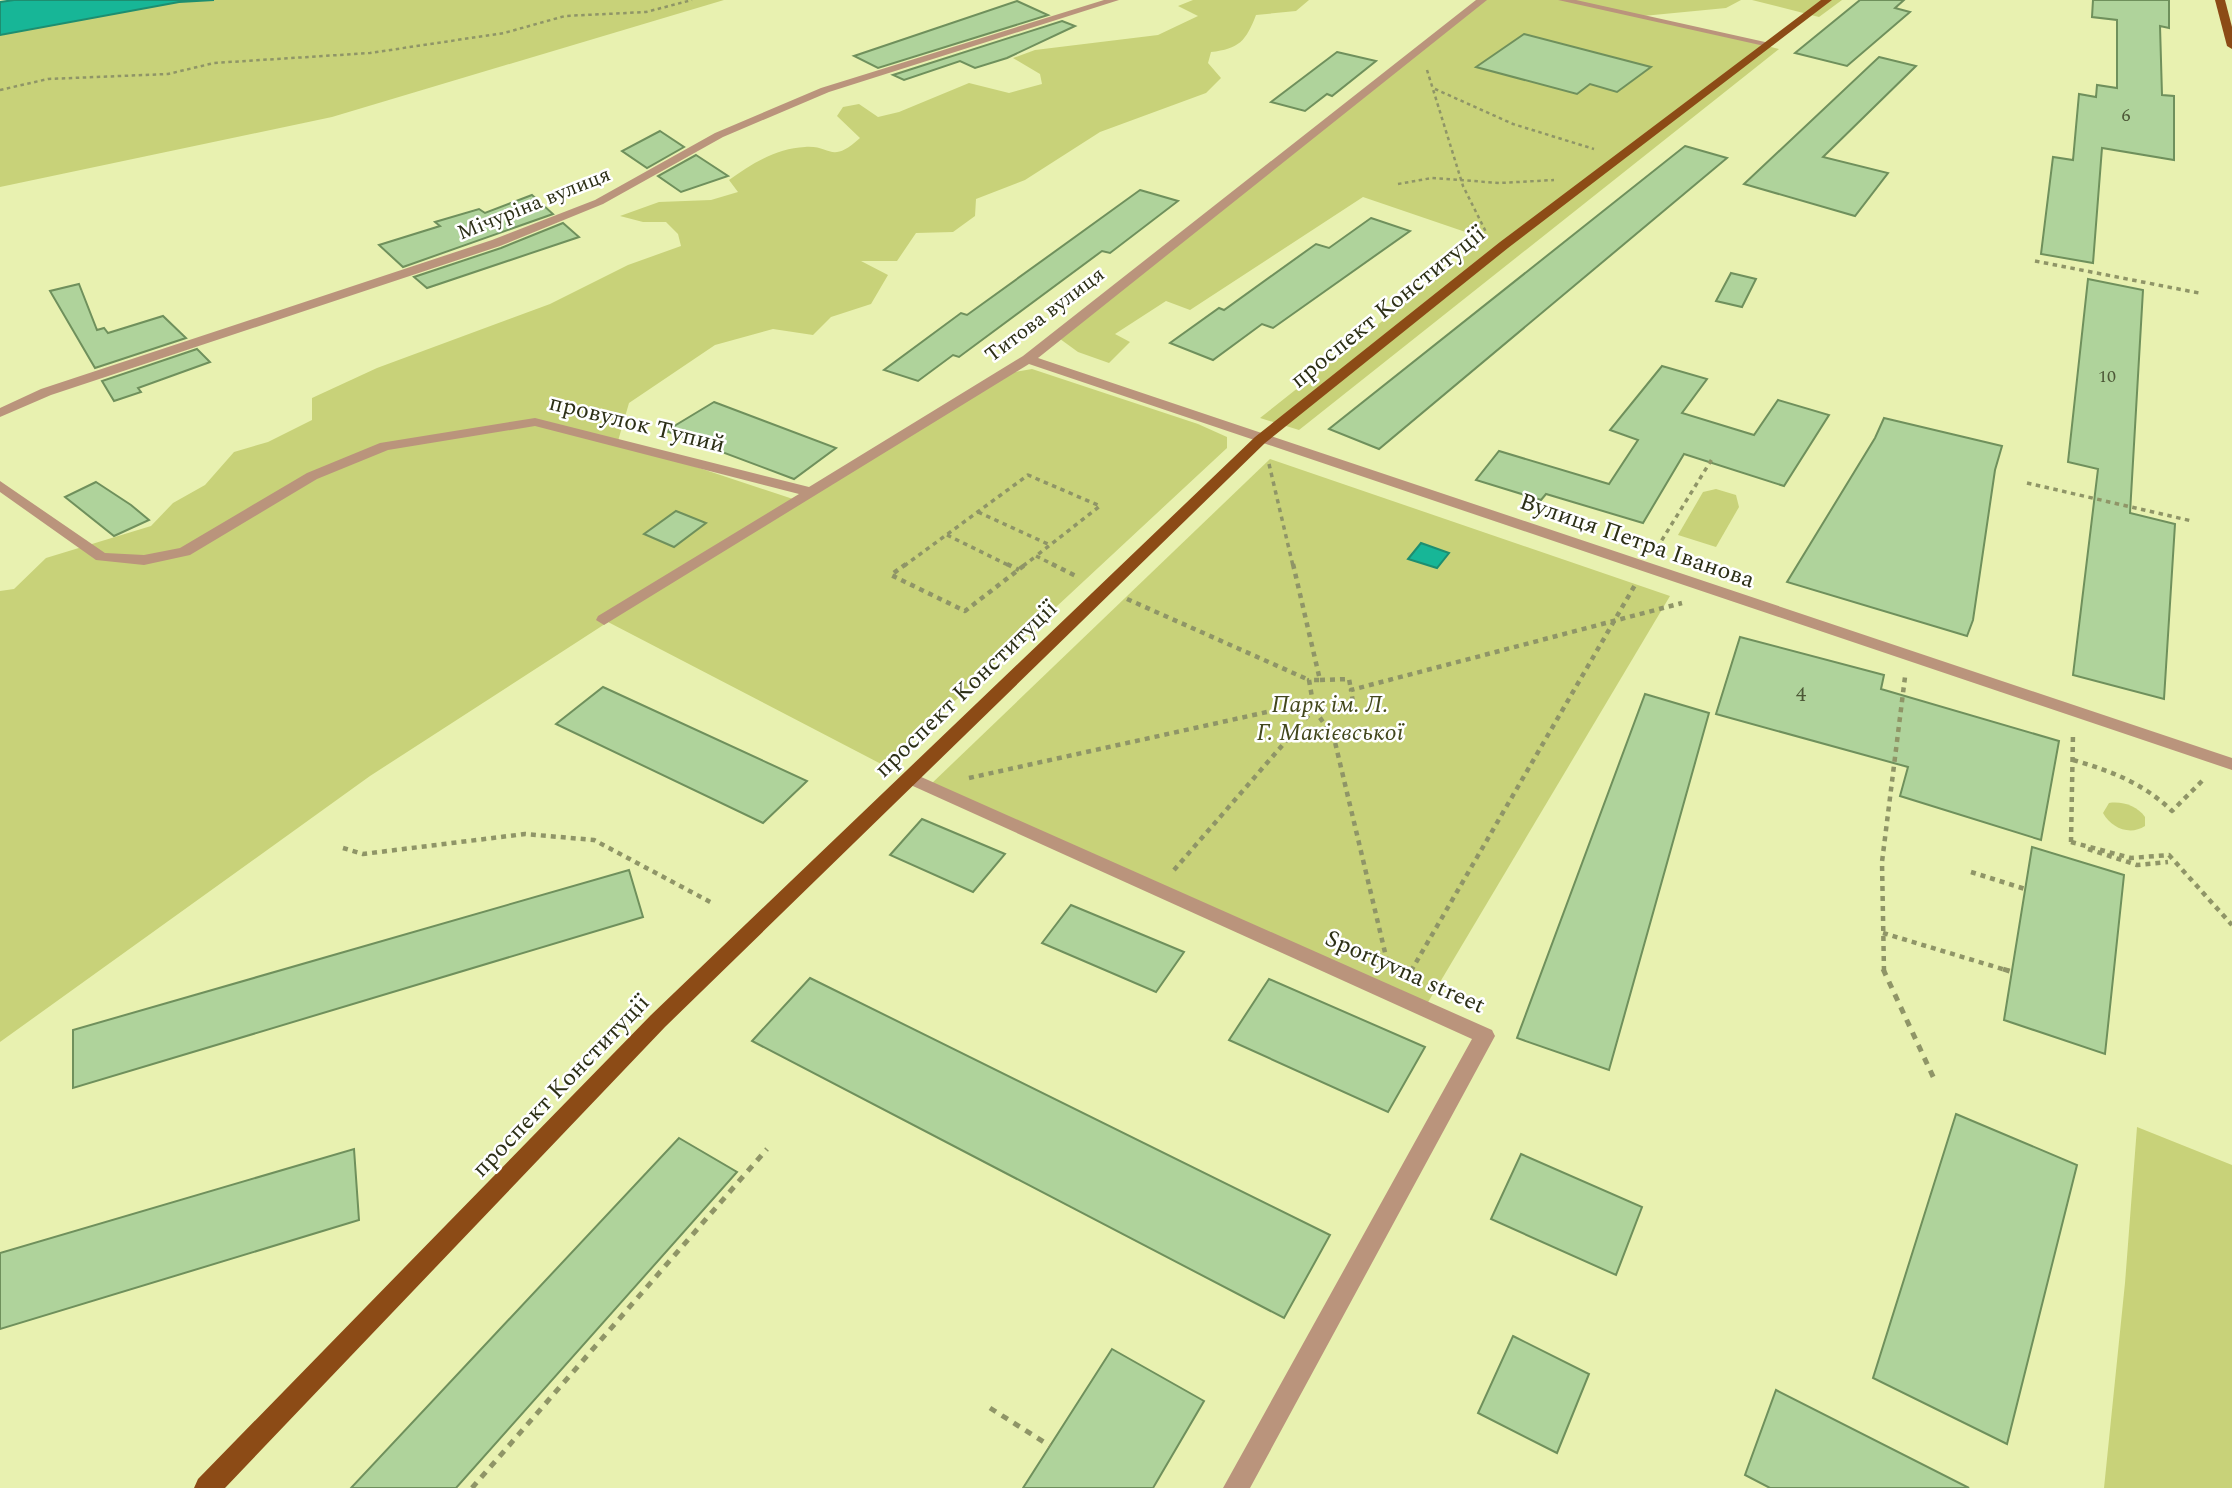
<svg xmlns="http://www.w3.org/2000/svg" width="2232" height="1488" viewBox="0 0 2232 1488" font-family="Spectral,serif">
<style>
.green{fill:#c8d279}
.water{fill:#17b697;stroke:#1d8e70;stroke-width:2}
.building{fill:#afd39b;stroke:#6f905c;stroke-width:2}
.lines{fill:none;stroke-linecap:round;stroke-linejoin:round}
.path-far3{stroke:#8f9567;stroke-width:2.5;stroke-dasharray:3.5 3.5;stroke-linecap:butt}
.path-far2{stroke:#8f9567;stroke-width:3.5;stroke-dasharray:4.5 4.5;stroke-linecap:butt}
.path-far1{stroke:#8f9567;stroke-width:4.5;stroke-dasharray:5 5;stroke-linecap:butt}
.path{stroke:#8f9567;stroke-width:5;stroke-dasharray:7 7;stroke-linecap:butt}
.minor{fill:#ba947c;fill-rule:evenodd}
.major{fill:#8c4b16;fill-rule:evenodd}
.labels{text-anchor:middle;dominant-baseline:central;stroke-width:5;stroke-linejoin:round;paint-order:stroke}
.far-number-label{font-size:18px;fill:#4d5837}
.far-street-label{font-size:21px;fill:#2c2f16;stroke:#fff}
.number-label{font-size:21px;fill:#4d5837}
.street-label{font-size:24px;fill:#2c2f16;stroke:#fff}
.park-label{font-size:24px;font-style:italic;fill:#42471c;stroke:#fff}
</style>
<rect width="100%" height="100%" fill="#e8f1b0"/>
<!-- green -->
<g class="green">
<path d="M214,0h510l-392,117 -332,70v-152l179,-33z"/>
<path d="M1193,0h116l-13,11 -40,4c-10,26 -17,34 -45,37l-3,11 13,15 -15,15 -106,39 -75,48 -49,19 -1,17 -22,16 -37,1 -19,28h-36l27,14 -17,29 -40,13 -18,18 -40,-6 -58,16 -86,58 -11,38 178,59 207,-126 29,-5 166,55 29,13v11l-342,318 -277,-144 -238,154 -370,266v-451l14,-2 32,-31 105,-32 22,-23 32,-18 29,-33 34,-10 44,-22v-22l65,-30 173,-64 78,-39 53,-19 -3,-12 -12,-12h-23l-23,-6 39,-14 52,-2 27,-8 -9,-12c22,-16 48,-32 76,-33 27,-2 25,18 55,-9l-23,-22 6,-9 16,-3 19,13 21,-5 70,-29 40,10 33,-9 -2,-10 -27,-16 22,-8 123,-15 40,-19 -20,-10z"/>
<path d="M1482,0h259l-15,8 -83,8 136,33 -480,381 -39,-12 226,-179 -123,-42 -173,113 -24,-9 -51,33 15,8 -21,21 -31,-11 -22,-16z"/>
<path d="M1752,0h90l-23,17z"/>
<path d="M1270,459l400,137 -246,413 -495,-223z"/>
<path d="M1716,489l20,6 3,12 -23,40 -38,-12 25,-43z"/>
<path d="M2109,803c14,-2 28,3 36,14v9c-15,10 -34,2 -42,-13z"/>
<path d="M2137,1127l95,38v323h-128l21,-205z"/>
</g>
<!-- water -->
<g class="water">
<path d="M14,0h200l-35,2 -179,33v-33z"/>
<path d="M1421,543l28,10 -12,15 -29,-9z"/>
</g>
<!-- building -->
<g class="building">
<path d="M1860,0h44l-9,8 15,4 -63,54 -52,-13z"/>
<path d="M2093,0h76v28l-9,-2 2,69 12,1v64l-72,-12 -9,115 -52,-9 12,-97 20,3 6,-66 17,3 1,-12 20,3v-68l-25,-3z"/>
<path d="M1017,1l31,14 -170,53 -24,-12z"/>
<path d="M1062,21l13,5 -68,32 -32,10 -15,-7 -56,19 -11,-5z"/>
<path d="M1524,34l127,33 -34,25 -27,-8 -13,10 -101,-27z"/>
<path d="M1337,52l39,9 -44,35 -5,-2 -22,17 -34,-9z"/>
<path d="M1879,57l37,9 -93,91 65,16 -33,43 -111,-32z"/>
<path d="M660,131l24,16 -37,21 -25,-17z"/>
<path d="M1685,146l42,12 -348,291 -50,-20z"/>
<path d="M696,155l32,21 -47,16 -23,-16z"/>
<path d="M1140,190l38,11 -68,52 -8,-2 -143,106 -6,-2 -35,26 -34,-11 77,-57 6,2z"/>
<path d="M532,195l21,19 -150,53 -24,-22 61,-19 -5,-4 44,-13 6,4z"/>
<path d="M1371,218l39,13 -137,97 -11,-4 -49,36 -43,-17 49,-35 5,2 92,-66 13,4z"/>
<path d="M563,223l16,14 -152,51 -13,-11 87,-29z"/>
<path d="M1731,273l25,6 -14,28 -26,-6z"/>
<path d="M2088,279l55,11 -13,223 45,11 -11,175 -91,-24 25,-206 -30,-7z"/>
<path d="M79,284l18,46 7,-2 4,5 55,-17 23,22 -91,30 -45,-77z"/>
<path d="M197,349l13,13 -72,26 3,4 -27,9 -12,-20z"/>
<path d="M1662,366l45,13 -25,34 72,22 24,-35 51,15 -45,71 -100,-32 -41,69 -97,-29 -5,6 -65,-20 23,-29 110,33 29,-44 -28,-10z"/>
<path d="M714,402l122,46 -42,31 -128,-48z"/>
<path d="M1884,418l118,28 -7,24 -22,150 -6,16 -180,-54 88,-144z"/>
<path d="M96,482l35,23 18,15 -35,16 -49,-39z"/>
<path d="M676,511l30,12 -32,24 -30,-13z"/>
<path d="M1740,637l144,38 -3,14 178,52 -18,99 -141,-44 8,-29 -192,-53z"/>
<path d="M603,687l204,94 -44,42 -207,-99z"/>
<path d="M1645,694l64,19 -100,357 -92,-32z"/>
<path d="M922,819l83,35 -32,38 -83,-37z"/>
<path d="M2032,847l92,28 -19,179 -101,-34z"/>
<path d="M629,870l14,47 -570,171v-58z"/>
<path d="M1071,905l113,47 -28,40 -114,-49z"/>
<path d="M810,978l520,257 -46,83 -532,-277z"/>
<path d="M1269,979l156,68 -37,65 -159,-72z"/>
<path d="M1956,1114l121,51 -70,279 -134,-66z"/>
<path d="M679,1138l58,34 -281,316h-105z"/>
<path d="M354,1149l5,71 -359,109v-76z"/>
<path d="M1521,1154l121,53 -26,68 -125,-56z"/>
<path d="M1513,1336l76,38 -32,79 -79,-40z"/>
<path d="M1112,1349l92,52 -51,87h-130z"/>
<path d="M1776,1390l193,98h-199l-25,-13z"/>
</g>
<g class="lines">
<!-- path-far3 -->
<g class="path-far3">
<path d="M1427,70l36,116 23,46"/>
<path d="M1435,89l78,35 81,25"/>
<path d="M0,90l48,-11 120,-5 46,-11 156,-10 134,-20 61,-17 81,-4 46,-12"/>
<path d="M1398,184l34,-6 68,5 54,-3"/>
</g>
<!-- path-far2 -->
<g class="path-far2">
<path d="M2035,261l164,32"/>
<path d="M1269,464l24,102"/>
<path d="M2027,483l165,38"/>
<path d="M978,512l72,33"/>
<path d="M947,535l63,31"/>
<path d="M1657,548l55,-89"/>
<path d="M1036,556l20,10"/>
<path d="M904,566l124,-91 72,31 -64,50"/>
<path d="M1023,566l13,-10"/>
</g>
<!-- path-far1 -->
<g class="path-far1">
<path d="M906,564l-15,11 74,36 61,-47"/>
<path d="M1007,564l12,6"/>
<path d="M1052,564l26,13"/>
<path d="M1293,564l27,116h-11l5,29 20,29 54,227"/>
<path d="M1127,599l182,81"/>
<path d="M1320,680l29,-1 2,11"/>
<path d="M2073,760c38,11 70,23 99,51l32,-32"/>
<path d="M969,778l298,-66 87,-3 -3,-19 331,-87"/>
<path d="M2071,842l60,16 38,-3 63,70"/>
<path d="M2071,842l2,-108"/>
<path d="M343,848l20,6 162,-20 69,6 120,64"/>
<path d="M2088,849l49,16 31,-3"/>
<path d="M1174,870l139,-160"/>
<path d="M1971,872l54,17"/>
<path d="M1883,933l126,38"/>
<path d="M1411,971l224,-386"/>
<path d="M1884,971l-2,-109 23,-185"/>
</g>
<!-- path -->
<g class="path">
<path d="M1883,969l53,114"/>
<path d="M2003,969l9,3"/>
<path d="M1409,974l3,-5"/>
<path d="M990,1408l60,38"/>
<path d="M472,1488l295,-339"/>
</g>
<!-- minor -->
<g class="minor">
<path d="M1104,0h15l-290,92 -106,45 -120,67 -103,42 -449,149 -51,22v-9l41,-19 451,-149 103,-40 120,-67 106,-45z"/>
<path d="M1476,0h11l-449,358 1194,400v12l-1203,-406 -425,261 -8,-5 2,-4 201,-122 -264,-68 -147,24 -71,29 -127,76 -46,10 -48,-5 -96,-68v-11l105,72 39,2 36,-7 127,-75 73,-30 155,-25 274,69 214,-131z"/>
<path d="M1558,0h18l198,44 -5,3z"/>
<path d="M910,772l582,258 3,6 -245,452h-27l249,-449 -568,-257 -3,-4 3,-4z"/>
</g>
<!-- major -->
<g class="major">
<path d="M1821,0h11l-324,248 -243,195 -600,584 -440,461h-31l4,-9 453,-464 604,-578 245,-195z"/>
<path d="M2215,0h10l7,27v22l-5,-3z"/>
</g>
</g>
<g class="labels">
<!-- far-number labels -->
<g class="far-number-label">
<text x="2126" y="115">6</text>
<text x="2107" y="376">10</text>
</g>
<!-- far-street labels -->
<g class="far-street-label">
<text transform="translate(534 204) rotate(-22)">Мічуріна вулиця</text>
<text transform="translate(1045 315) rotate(-37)">Титова вулиця</text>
</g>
<!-- number labels -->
<g class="number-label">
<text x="1801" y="695">4</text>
</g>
<!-- street labels -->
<g class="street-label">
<text transform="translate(1388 307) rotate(-39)">проспект Конституції</text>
<text transform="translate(637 424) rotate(14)">провулок Тупий</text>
<text transform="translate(1637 541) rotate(19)">Вулиця Петра Іванова</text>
<text transform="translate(966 689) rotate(-44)">проспект Конституції</text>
<text transform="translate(1405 972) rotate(24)">Sportyvna street</text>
<text transform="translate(561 1086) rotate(-46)">проспект Конституції</text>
</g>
<!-- park labels -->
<g class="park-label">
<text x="1330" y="705">Парк ім. Л.<tspan x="1330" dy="28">Г. Макієвської</tspan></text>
</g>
</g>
</svg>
